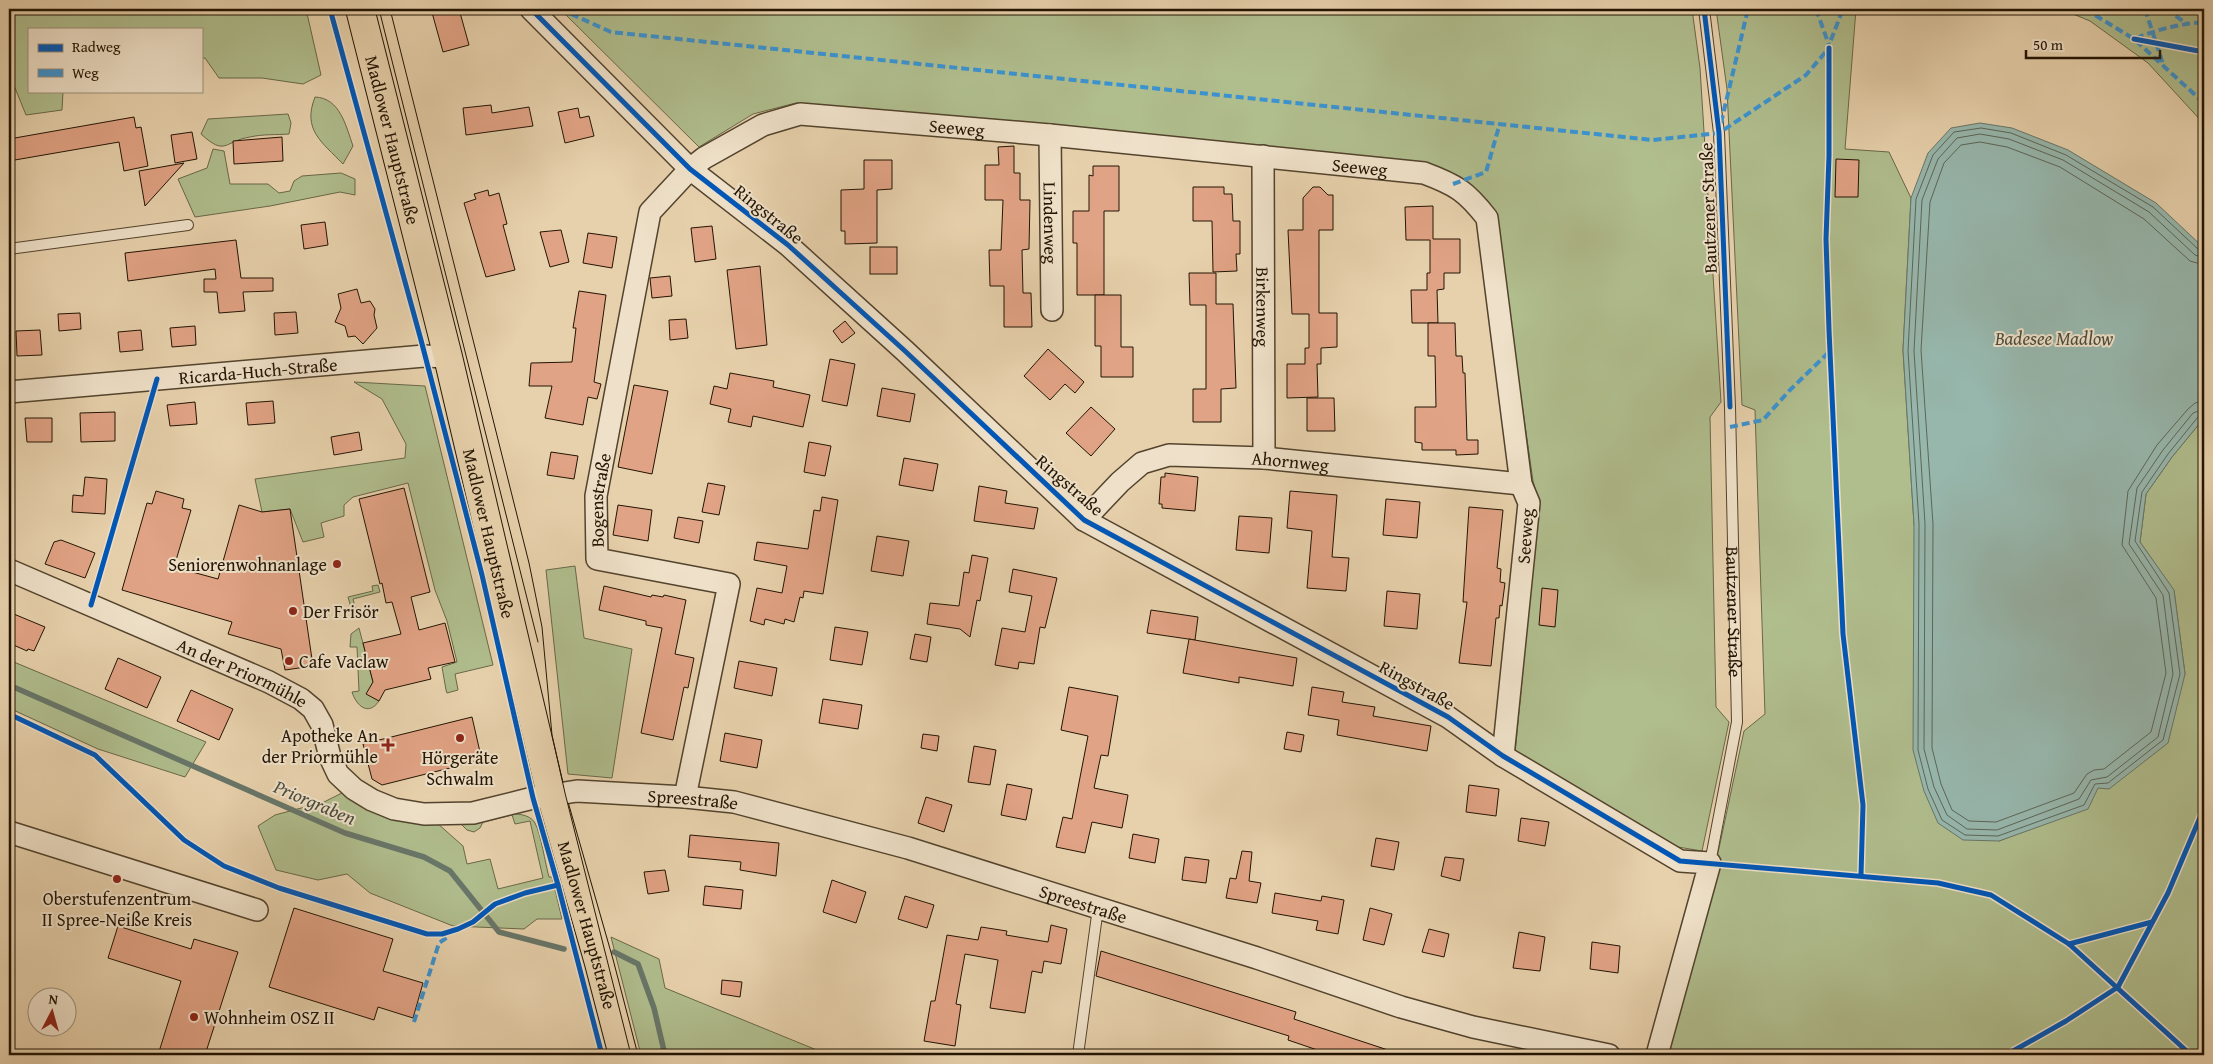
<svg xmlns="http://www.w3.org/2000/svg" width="2213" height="1064" viewBox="0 0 2213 1064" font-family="'Gentium Book Plus',serif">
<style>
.green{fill:#b0bd8d;stroke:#696848}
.water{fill:#97b7ad;stroke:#687669}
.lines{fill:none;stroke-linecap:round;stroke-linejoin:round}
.shore{stroke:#5c6658;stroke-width:1}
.stream{stroke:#687669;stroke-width:5.5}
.building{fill:#e1a385;stroke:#221403}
.lane-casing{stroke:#53432d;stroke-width:12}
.street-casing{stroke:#53432d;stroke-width:24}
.primary-casing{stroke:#221403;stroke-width:30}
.lane{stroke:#efe1c9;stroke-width:10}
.street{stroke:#efe1c9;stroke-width:21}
.primary{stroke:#e7d1ac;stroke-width:28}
.tram{stroke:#221403;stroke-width:1}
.quiet{stroke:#3b93d1;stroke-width:4;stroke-dasharray:8 4;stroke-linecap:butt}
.cycleway-casing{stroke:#efe1c9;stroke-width:8}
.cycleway{stroke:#0057b8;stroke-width:5}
.poi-dot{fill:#8f2418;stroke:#efe1c9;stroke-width:2}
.labels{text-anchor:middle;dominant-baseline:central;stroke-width:4;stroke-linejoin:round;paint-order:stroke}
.street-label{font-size:18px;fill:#221403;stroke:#efe1c9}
.poi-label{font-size:18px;fill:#221403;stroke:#efe1c9;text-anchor:start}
.water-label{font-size:19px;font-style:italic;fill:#4b4d3e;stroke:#efe1c9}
</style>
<rect width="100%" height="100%" fill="#e7d1ac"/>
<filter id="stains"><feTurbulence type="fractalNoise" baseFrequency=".004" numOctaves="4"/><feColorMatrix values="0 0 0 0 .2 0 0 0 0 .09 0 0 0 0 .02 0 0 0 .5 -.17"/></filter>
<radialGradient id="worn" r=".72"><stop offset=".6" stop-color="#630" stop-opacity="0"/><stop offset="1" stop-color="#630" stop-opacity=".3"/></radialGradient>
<!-- green -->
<g class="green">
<path d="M9,9h297l15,66 -18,9 -41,-6h-43l-14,-20h-4v-29h-172v62h38l-4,1 -1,18 -36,5 -17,-42z"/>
<path d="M560,9h1132l8,59 21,334 -11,15 6,290 13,15 -27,129 -24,-4 -163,-94 24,-251 -6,-21 -38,-265 -70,-53 -629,-60 -43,11 -54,33z"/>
<path d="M1716,9h140l-11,140 44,3 22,46 -8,152 11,174 85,317 36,-14 63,-39 87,-114 -11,-83 -34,-49 6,-48 26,-37 32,-39v637h-526l-13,-3 53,-199 26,-122 21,-17 -10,-304 -13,-5 -15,-316z"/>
<path d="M2061,9h143v115l-56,-61 -58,-42z"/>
<path d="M315,97c25,1 31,29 38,49l-10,18c-21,-22 -41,-34 -28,-67z"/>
<path d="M288,114l3,9 -2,11c-13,1 -26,0 -39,3 -26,4 -24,20 -49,-3l7,-15z"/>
<path d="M213,149l11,2 6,33h38l11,9 11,-2 4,-10 8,-5 39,-3 14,6v16l-15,-3 -70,14 -75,11 -17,-38 29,-11z"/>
<path d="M354,382l71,4 68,279 -38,9 3,16 -11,3 -1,-3 -4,-23 15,-5 -10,-41 -12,-31 -27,-107 -55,14 -9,8v11l-23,7 3,14 -21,5 -13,-33 -28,3 -7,-33 150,-21 1,-14 -24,-45z"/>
<path d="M575,566l9,72 48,11 -20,129 -44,-4 -22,-204z"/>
<path d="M378,585l2,7 -27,7 3,12h-4l-4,-14 25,-6 -1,-5z"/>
<path d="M359,628l14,54 -6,12 12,7c-11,16 -23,4 -27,-9l7,-1 -2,-44h-7l1,-13z"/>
<path d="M9,660l197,82 -21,35 -87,-28 -89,-41z"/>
<path d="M342,793l25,14 70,16 26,23 4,18 23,-5 8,30 45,-11 -13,-57 -15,3 -3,-9 -29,7 -3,6 -6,4 -7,-2 -7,-7c17,-3 64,-19 75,0 6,11 10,40 14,54h3l10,42h-25l-13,10 -71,-3 -83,-33 -23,-19 -29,6 -42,-10 -18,-44 17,-11 49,-13z"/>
<path d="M611,937l48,22 6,29 164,67h-188z"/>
</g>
<!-- water -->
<path class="water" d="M1980,123l32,5 56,22 88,53 48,45v170l-32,39 -26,37 -6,48 34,48 11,84 -17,69 -59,46 -11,-1 -10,21 -89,32 -36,-1 -25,-17 -14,-32 -11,-41 1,-226 -11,-174 8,-152 17,-45 23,-25z"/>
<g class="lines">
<!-- shore -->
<g class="shore">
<path d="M2204,251l-5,-1 -46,-43 -87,-52 -55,-22 -30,-5 -27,4 -21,23 -17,44 -8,152 11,173 -1,226 10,39 14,31 23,15 33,1 86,-31 11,-21 13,-1 55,-43 17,-66 -11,-81 -34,-52 7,-49 26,-38 30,-37 6,-2"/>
<path d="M2204,258l-9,-3 -46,-43 -86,-52 -54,-21 -29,-5 -23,4 -19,21 -16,41 -8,151 11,173 -1,225 10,38 13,28 20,14 30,1 82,-31 12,-19 16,-3 51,-40 15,-63 -10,-79 -34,-51 8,-56 26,-38 30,-37 11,-4"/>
<path d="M2204,265l-14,-4 -46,-42 -84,-52 -53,-20 -27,-5 -19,3 -17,18 -14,39 -9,148 12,174 -1,224 9,36 11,26 17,11 27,1 78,-29 13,-19 7,-4 10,-1 47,-37 15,-59 -10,-75 -34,-53 6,-54 29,-46 31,-36 7,-6 9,-2"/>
</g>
<!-- stream -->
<g class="stream">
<path d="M9,685l336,148 79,24 26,14 49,61 65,17"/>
<path d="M614,952l24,12 16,44 11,47"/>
</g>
</g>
<!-- building -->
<g class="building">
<path d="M431,9h28l10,36 -26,7z"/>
<path d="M491,105l1,8 37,-6 4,19 -67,9 -3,-27z"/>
<path d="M578,108l2,10 9,-2 5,20 -29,7 -7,-31z"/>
<path d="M134,117l2,11 5,-1 7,39 -24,5 -5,-29 -110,19v-22z"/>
<path d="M192,132l5,27 -22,4 -4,-28z"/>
<path d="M282,137l1,24 -49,3 -1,-23z"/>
<path d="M1014,146v27h6v27h10l-1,49 -7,1 1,43h8l1,34h-28v-41h-14l-1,-36h12l2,-50h-18v-35h14l-1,-18z"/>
<path d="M1836,159l23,1 -1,37h-23z"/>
<path d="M864,160h28v29l-15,1v53l-32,1v-13h-4v-41l23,-1z"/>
<path d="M184,163l-39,43 -6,-35z"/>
<path d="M1093,166h26v45h-15v84h-27v-52h-4v-32h16v-36l4,1z"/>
<path d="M1193,187h31v7h8l1,27h7v33h-4l1,17 -24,1 -1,-51h-19z"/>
<path d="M1313,187h7l8,8h5v35h-14v83h18v34l-16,1v16h-4l1,33 -31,1v-34h18v-16h4v-34h-17l-4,-84h15v-32z"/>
<path d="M488,190l1,6 10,-3 8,31 -4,1 12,45 -29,7 -22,-74 12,-4 -2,-5z"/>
<path d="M1433,206v33h27v34h-16v16l-7,1 1,33h-26l-1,-33h16v-17h3v-33h-24l-1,-33z"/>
<path d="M325,222l3,23 -24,4 -3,-24z"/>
<path d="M712,226l4,33 -21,3 -4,-34z"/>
<path d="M561,230l8,32 -19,5 -10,-35z"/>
<path d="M588,233l29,4 -5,31 -29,-5z"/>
<path d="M236,240l5,38h32v13l-30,1 2,19 -26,2 -2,-21h-13v-13h12l-1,-10 -87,12 -3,-28z"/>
<rect x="870" y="247" width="27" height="27"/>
<path d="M760,266l7,79 -31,4 -9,-79z"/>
<path d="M1189,273h27v31h17l3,84 -15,1v33h-28v-33h13v-84h-16z"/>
<path d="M670,276l2,20 -20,2 -2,-20z"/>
<path d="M357,289l4,14 9,-2 5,8 -1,6 3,13 -14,16 -8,-8 -7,1 -3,-11 -10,-4 6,-14 -3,-14z"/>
<path d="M579,291l27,4 -12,87 7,2 -4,15 -9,-2 -5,28 -38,-7 7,-32h-23l2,-23 41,-1 4,-34h-3z"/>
<path d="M1095,295h26v52h12v30h-32v-31h-6z"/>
<path d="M296,312l2,21 -23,2 -1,-22z"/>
<path d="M80,313l1,16 -22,2 -1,-17z"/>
<path d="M686,319l2,19 -18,2 -1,-20z"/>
<path d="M845,321l10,12 -13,10 -9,-12z"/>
<path d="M1428,323h27l1,33h6l1,17h2l2,67h11v14l-22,1v-5h-34v-7l-7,-1v-35h21l-1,-51h-7z"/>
<path d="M195,326l1,19 -24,2 -2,-19z"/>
<path d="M40,330l2,25 -25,1 -1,-25z"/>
<path d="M141,330l2,20 -23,2 -2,-20z"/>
<path d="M1048,349l36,33 -9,11 -10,-9 -15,16 -26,-24z"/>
<path d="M830,359l25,5 -8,42 -25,-5z"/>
<path d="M730,373l44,8 -1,6 37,8 -7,32 -50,-11 -2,11 -23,-5 3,-13 -21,-5 4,-18 13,3z"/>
<path d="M634,385l34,6 -16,83 -34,-7z"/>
<path d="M882,388l33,6 -5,28 -33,-6z"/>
<path d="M1307,398h27l1,33h-28z"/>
<path d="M273,401l2,22 -27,2 -2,-22z"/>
<path d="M195,402l2,22 -27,2 -3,-21z"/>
<path d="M1091,407l24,22 -24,27 -25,-23z"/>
<path d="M115,412v29l-34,1 -1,-29z"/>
<path d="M25,418h27v24h-25z"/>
<path d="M359,432l3,18 -28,5 -3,-18z"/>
<path d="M809,442l22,4 -6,30 -21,-4z"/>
<path d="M551,452l27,4 -4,23 -27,-4z"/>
<path d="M904,458l34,6 -5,27 -34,-6z"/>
<path d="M1165,473l33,4 -3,34 -33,-3v-4h-3l2,-27h4z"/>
<path d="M85,477l22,2 -2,35 -33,-2 1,-17 10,1z"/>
<path d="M708,483l17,3 -6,29 -17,-3z"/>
<path d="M979,486l28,5 -2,12 33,5 -4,21 -60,-8z"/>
<path d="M404,488l26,104 -19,5 8,33 26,-7 10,39 -27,6 3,11 -46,11 -6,11 -13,-7 7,-12 -10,-39 38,-9 -9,-32 -6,1 -4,-20 -2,1 -21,-85z"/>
<path d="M156,491l28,8 -2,9 9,2 -17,57 44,12 21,-74 23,7 28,-3 23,157 -28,4 -4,-21 -53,-15 4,-12 -110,-32 25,-87 5,1z"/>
<path d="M1290,491l47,4 -5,62 17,1 -3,33 -39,-3 5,-57 -25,-3z"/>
<path d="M822,497l16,3 -15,94 -19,-3 -1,7 -3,-1 -6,25 -9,-3 -1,5 -19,-5 -1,6 -14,-4 7,-33 25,5 5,-27 -33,-6 3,-18 51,7 6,-39 6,1z"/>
<path d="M1386,499l34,3 -3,36 -34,-3z"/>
<path d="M618,505l34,5 -4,31 -35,-6z"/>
<path d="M1469,507l34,3 -6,58 4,1 -1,13 5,1 -3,23 -2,-1 -1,13h-3l-5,48 -32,-3 8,-61h-4z"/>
<path d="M1239,516l33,2 -3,35 -33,-3z"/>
<path d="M678,517l25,4 -4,22 -25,-5z"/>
<path d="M877,536l32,5 -6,35 -32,-5z"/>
<path d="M61,540l34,13 -10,25 -40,-14 9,-22z"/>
<path d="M972,555l16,3 -8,43 -3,-1 -7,37 -10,-8 -33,-5 3,-21 29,3 5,-34 5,1z"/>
<path d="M1013,569l44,9 -12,50 -5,-1 -6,37 -15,-2 -1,7 -23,-4 7,-37 23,4 7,-36 -23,-4z"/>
<path d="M604,586l47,11 1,-2 11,2 1,-2 22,5 -11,54 19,4 -6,30 -4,-1 -11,53 -32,-7 21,-105 -16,-3v-4l-47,-11z"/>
<path d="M1542,588l16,2 -3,37 -16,-2z"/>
<path d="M1387,591l33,3 -3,35 -33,-3z"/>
<path d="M1151,610l47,7 -3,23 -48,-7z"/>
<path d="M9,612l36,15 -11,24 -6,-2 -1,2 -18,-8z"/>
<path d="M835,627l33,5 -6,33 -32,-5z"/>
<path d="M915,634l16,3 -4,25 -17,-3z"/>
<path d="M1189,639l108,19 -4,28 -54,-9v6l-56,-10z"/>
<path d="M118,658l43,19 -14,31 -42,-19z"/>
<path d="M739,661l38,7 -5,28 -38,-8z"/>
<path d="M1069,687l49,9 -10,60 -7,-1 -7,33 34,7 -6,33 -30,-6 -7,31 -29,-6 7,-30 9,2 16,-83 -27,-6z"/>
<path d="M1312,687l32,5 -2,10 33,5 -2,9 58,10 -4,25 -90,-16 2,-15 -31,-5z"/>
<path d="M191,690l42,19 -14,31 -42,-19z"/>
<path d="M823,699l39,6 -4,24 -39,-6z"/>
<path d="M472,717l8,35 -6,10 -92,23 -10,-6 -9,-35z"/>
<path d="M1287,732l17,3 -3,17 -17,-3z"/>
<path d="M725,733l37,7 -5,28 -37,-7z"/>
<path d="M923,734l16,2 -2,15 -16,-3z"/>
<path d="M974,746l22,4 -6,35 -22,-3z"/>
<path d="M1007,784l25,5 -6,31 -25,-5z"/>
<path d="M1469,785l30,4 -3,27 -30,-4z"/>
<path d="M926,797l26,8 -8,27 -26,-9z"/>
<path d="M1521,818l28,4 -4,24 -27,-5z"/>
<path d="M1133,834l26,5 -4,24 -26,-5z"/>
<path d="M690,835l89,8 -3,33 -36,-6 1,-8 -53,-5z"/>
<path d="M1376,838l23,4 -5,28 -23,-4z"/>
<path d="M1242,851l10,1 -3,29 12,2 -4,20 -31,-5 4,-20 6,1z"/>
<path d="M1185,857l24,3 -3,23 -24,-3z"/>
<path d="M1445,857l19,2 -4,22 -19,-5z"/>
<path d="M665,870l4,21 -21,3 -4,-22z"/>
<path d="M832,880l34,12 -10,31 -33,-11z"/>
<path d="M705,886l38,4 -2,19 -38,-4z"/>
<path d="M1275,893l46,8 1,-5 22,4 -6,34 -22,-4 2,-9 -46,-8z"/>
<path d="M905,896l29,9 -7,23 -29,-9z"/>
<path d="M294,908l99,31 -10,32 40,12 -10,35 -35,-11 -4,13 -105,-33z"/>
<path d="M1370,908l22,6 -8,31 -21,-5z"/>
<path d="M1051,925l16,4 -6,35 -17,-3 -2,12 -10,-2 -7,42 -35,-5 8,-48 -33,-6 -9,50 5,1 -6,41 -31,-5 7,-40h4l12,-66 31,5 3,-13 26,4 -1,4 42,7z"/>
<path d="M118,926l73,23 3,-10 44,13 -33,103h-47l23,-74 -73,-23z"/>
<path d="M1429,929l20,5 -5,23 -22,-5z"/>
<path d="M1519,932l26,5 -5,34 -27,-3z"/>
<path d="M1592,942l28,4 -2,27 -28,-4z"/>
<path d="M1101,951l195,61 -2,7 100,33v3h-62l-44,-15 1,-4 -193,-60z"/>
<path d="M722,980l20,2 -2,15 -19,-3z"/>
</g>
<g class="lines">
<defs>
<g id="lane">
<path id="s1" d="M1704,9l15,124 11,274 7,315 -27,141"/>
<path d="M9,249l179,-24"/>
<path d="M1078,1055l20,-147"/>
</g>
<g id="street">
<path d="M531,9l159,160 98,76 117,106 179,169 364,197 55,39 177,105 30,2 -53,192"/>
<path id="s2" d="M1050,135l2,175"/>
<path id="s3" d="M1263,156l1,302"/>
<path id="s4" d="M9,392l415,-36 24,1"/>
<path id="s5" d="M1084,520l36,-38 22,-19 27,-8 95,3 257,26"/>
<path id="s6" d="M9,570l260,112 32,17 12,10 9,16 8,32 8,17 16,15 18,11 22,9 30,5 49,-1 60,-15 44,-7 108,6 49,5 174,46 349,110 144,49 72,20 136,28"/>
<path id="s7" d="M685,797l44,-213 -132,-25 -1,-63 54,-284 40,-43 14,-11 59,-33 37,-11 250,21 374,38c32,12 42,18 63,45l34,266 8,19 -26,253"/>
<path d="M9,832l248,78"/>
</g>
<g id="primary">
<path id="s8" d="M360,9l88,348 103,438 48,168 24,92"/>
</g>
</defs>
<!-- lane casing -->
<use href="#lane" class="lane-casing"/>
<!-- street casing -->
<use href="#street" class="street-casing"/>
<!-- primary casing -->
<use href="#primary" class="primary-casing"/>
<!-- lane -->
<use href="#lane" class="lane"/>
<!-- street -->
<use href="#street" class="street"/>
<!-- primary -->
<use href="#primary" class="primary"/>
<!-- tram -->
<g class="tram">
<path d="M379,9l159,633"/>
<path d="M390,9l139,554 13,64 10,108 13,58 66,262"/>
</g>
<!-- quiet -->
<g class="quiet">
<path d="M560,9l51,23 1042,108 66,-7 87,-58 23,-27"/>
<path d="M1816,9l13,36"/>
<path d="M2085,9l49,30 70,64"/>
<path d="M2145,9l18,55"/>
<path d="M2166,9l21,15"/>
<path d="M2136,38c22,-9 45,-14 68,-16"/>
<path d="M1829,52v-7l14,-36"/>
<path d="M1721,123l27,-114"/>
<path d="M1453,184l33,-12 14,-49"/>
<path d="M1730,427l33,-7 26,-29 41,-40"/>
<path d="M414,1022l25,-79 10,-7"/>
</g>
<defs>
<g id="cycleway">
<path d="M330,9l91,331 61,235 51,223 25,87 44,170"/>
<path d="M531,9l159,160 98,76 117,106 179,169 364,197 55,39 177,105 258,22 53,12 78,49 122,111"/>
<path d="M1704,9l15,124 11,274"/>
<path d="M2134,39l70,13"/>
<path d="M1829,48v108l-3,83 3,91 14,304 20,171 -2,70"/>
<path d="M91,605l66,-226"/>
<path d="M9,714l86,41 89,85 40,26 55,22 148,46h15l16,-5 15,-7 22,-18 30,-11 33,-8"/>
<path d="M2069,944l83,-22"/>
<path d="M2006,1055l60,-34 52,-34 50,-94 36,-85"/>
</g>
</defs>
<!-- cycleway casing -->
<use href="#cycleway" class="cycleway-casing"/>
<!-- cycleway -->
<use href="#cycleway" class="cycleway"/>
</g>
<!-- markers -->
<g class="poi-dot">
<circle cx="337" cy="564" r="5"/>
<circle cx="293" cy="611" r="5"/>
<circle cx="289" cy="661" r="5"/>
<circle cx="460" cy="738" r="5"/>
<path d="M385.5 737.5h5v5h5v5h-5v5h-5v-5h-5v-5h5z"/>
<circle cx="117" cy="879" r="5"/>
<circle cx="194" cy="1017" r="5"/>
</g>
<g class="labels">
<!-- street labels -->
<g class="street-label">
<text stroke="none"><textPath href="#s7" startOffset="1044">Seeweg</textPath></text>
<text stroke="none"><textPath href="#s8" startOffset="135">Madlower Hauptstraße</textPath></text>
<text stroke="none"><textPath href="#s7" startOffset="1449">Seeweg</textPath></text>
<text transform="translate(1708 208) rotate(-92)">Bautzener Straße</text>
<text transform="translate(769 214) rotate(39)">Ringstraße</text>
<text stroke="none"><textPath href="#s2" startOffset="88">Lindenweg</textPath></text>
<text stroke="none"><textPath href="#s3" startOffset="151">Birkenweg</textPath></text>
<text stroke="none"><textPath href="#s4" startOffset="250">Ricarda-Huch-Straße</textPath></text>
<text stroke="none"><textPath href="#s5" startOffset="231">Ahornweg</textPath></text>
<text transform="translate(1070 485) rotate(41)">Ringstraße</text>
<text stroke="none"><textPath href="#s7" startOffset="411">Bogenstraße</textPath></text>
<text stroke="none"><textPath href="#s8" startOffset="540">Madlower Hauptstraße</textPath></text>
<text transform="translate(1525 536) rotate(-86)">Seeweg</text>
<text stroke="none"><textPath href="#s1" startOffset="604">Bautzener Straße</textPath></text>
<text stroke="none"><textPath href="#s6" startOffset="255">An der Priormühle</textPath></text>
<text transform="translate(1417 685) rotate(29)">Ringstraße</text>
<text stroke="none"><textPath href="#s6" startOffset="774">Spreestraße</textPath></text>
<text stroke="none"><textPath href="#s6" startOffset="1179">Spreestraße</textPath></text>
<text stroke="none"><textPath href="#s8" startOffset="944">Madlower Hauptstraße</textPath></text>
</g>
<!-- poi labels -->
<g class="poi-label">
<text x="327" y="564" text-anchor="end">Seniorenwohnanlage</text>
<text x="303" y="611">Der Frisör</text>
<text x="299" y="661">Cafe Vaclaw</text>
<text x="378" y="735" text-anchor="end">Apotheke An<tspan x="378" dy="21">der Priormühle</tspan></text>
<text x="460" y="757" text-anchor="middle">Hörgeräte<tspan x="460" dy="21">Schwalm</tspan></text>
<text x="117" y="898" text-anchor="middle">Oberstufenzentrum<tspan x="117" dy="21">II Spree-Neiße Kreis</tspan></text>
<text x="204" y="1017">Wohnheim OSZ II</text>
</g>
<!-- water labels -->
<g class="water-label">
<text x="2054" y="338">Badesee Madlow</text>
<text transform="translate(315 802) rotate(23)">Priorgraben</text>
</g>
</g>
<!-- margin -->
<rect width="2213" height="1064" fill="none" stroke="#e7d1ac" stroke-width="30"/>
<rect x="10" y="10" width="2193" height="1044" fill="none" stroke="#221403" stroke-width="2.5"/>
<rect x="15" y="15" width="2183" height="1034" fill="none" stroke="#221403"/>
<!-- legend -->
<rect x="28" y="28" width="175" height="65" fill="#efe1c9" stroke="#9d8f7a"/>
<rect x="38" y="44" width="25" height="8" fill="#0057b8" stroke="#9d8f7a"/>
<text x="72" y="52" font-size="15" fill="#221403">Radweg</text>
<rect x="38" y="69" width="25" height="8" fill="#3b93d1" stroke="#9d8f7a"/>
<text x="72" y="78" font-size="15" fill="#221403">Weg</text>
<!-- north arrow -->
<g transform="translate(52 1012) rotate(6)"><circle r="24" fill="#efe1c9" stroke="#9d8f7a"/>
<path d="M0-4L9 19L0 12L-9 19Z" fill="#8f2418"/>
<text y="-8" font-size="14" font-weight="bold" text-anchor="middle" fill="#221403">N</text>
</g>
<!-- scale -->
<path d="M2026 50v8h134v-8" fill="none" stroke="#221403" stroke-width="2.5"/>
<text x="2033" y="50" font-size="15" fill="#221403" stroke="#efe1c9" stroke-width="4" paint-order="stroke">50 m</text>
<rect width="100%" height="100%" filter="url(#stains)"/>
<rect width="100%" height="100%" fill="url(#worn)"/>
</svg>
